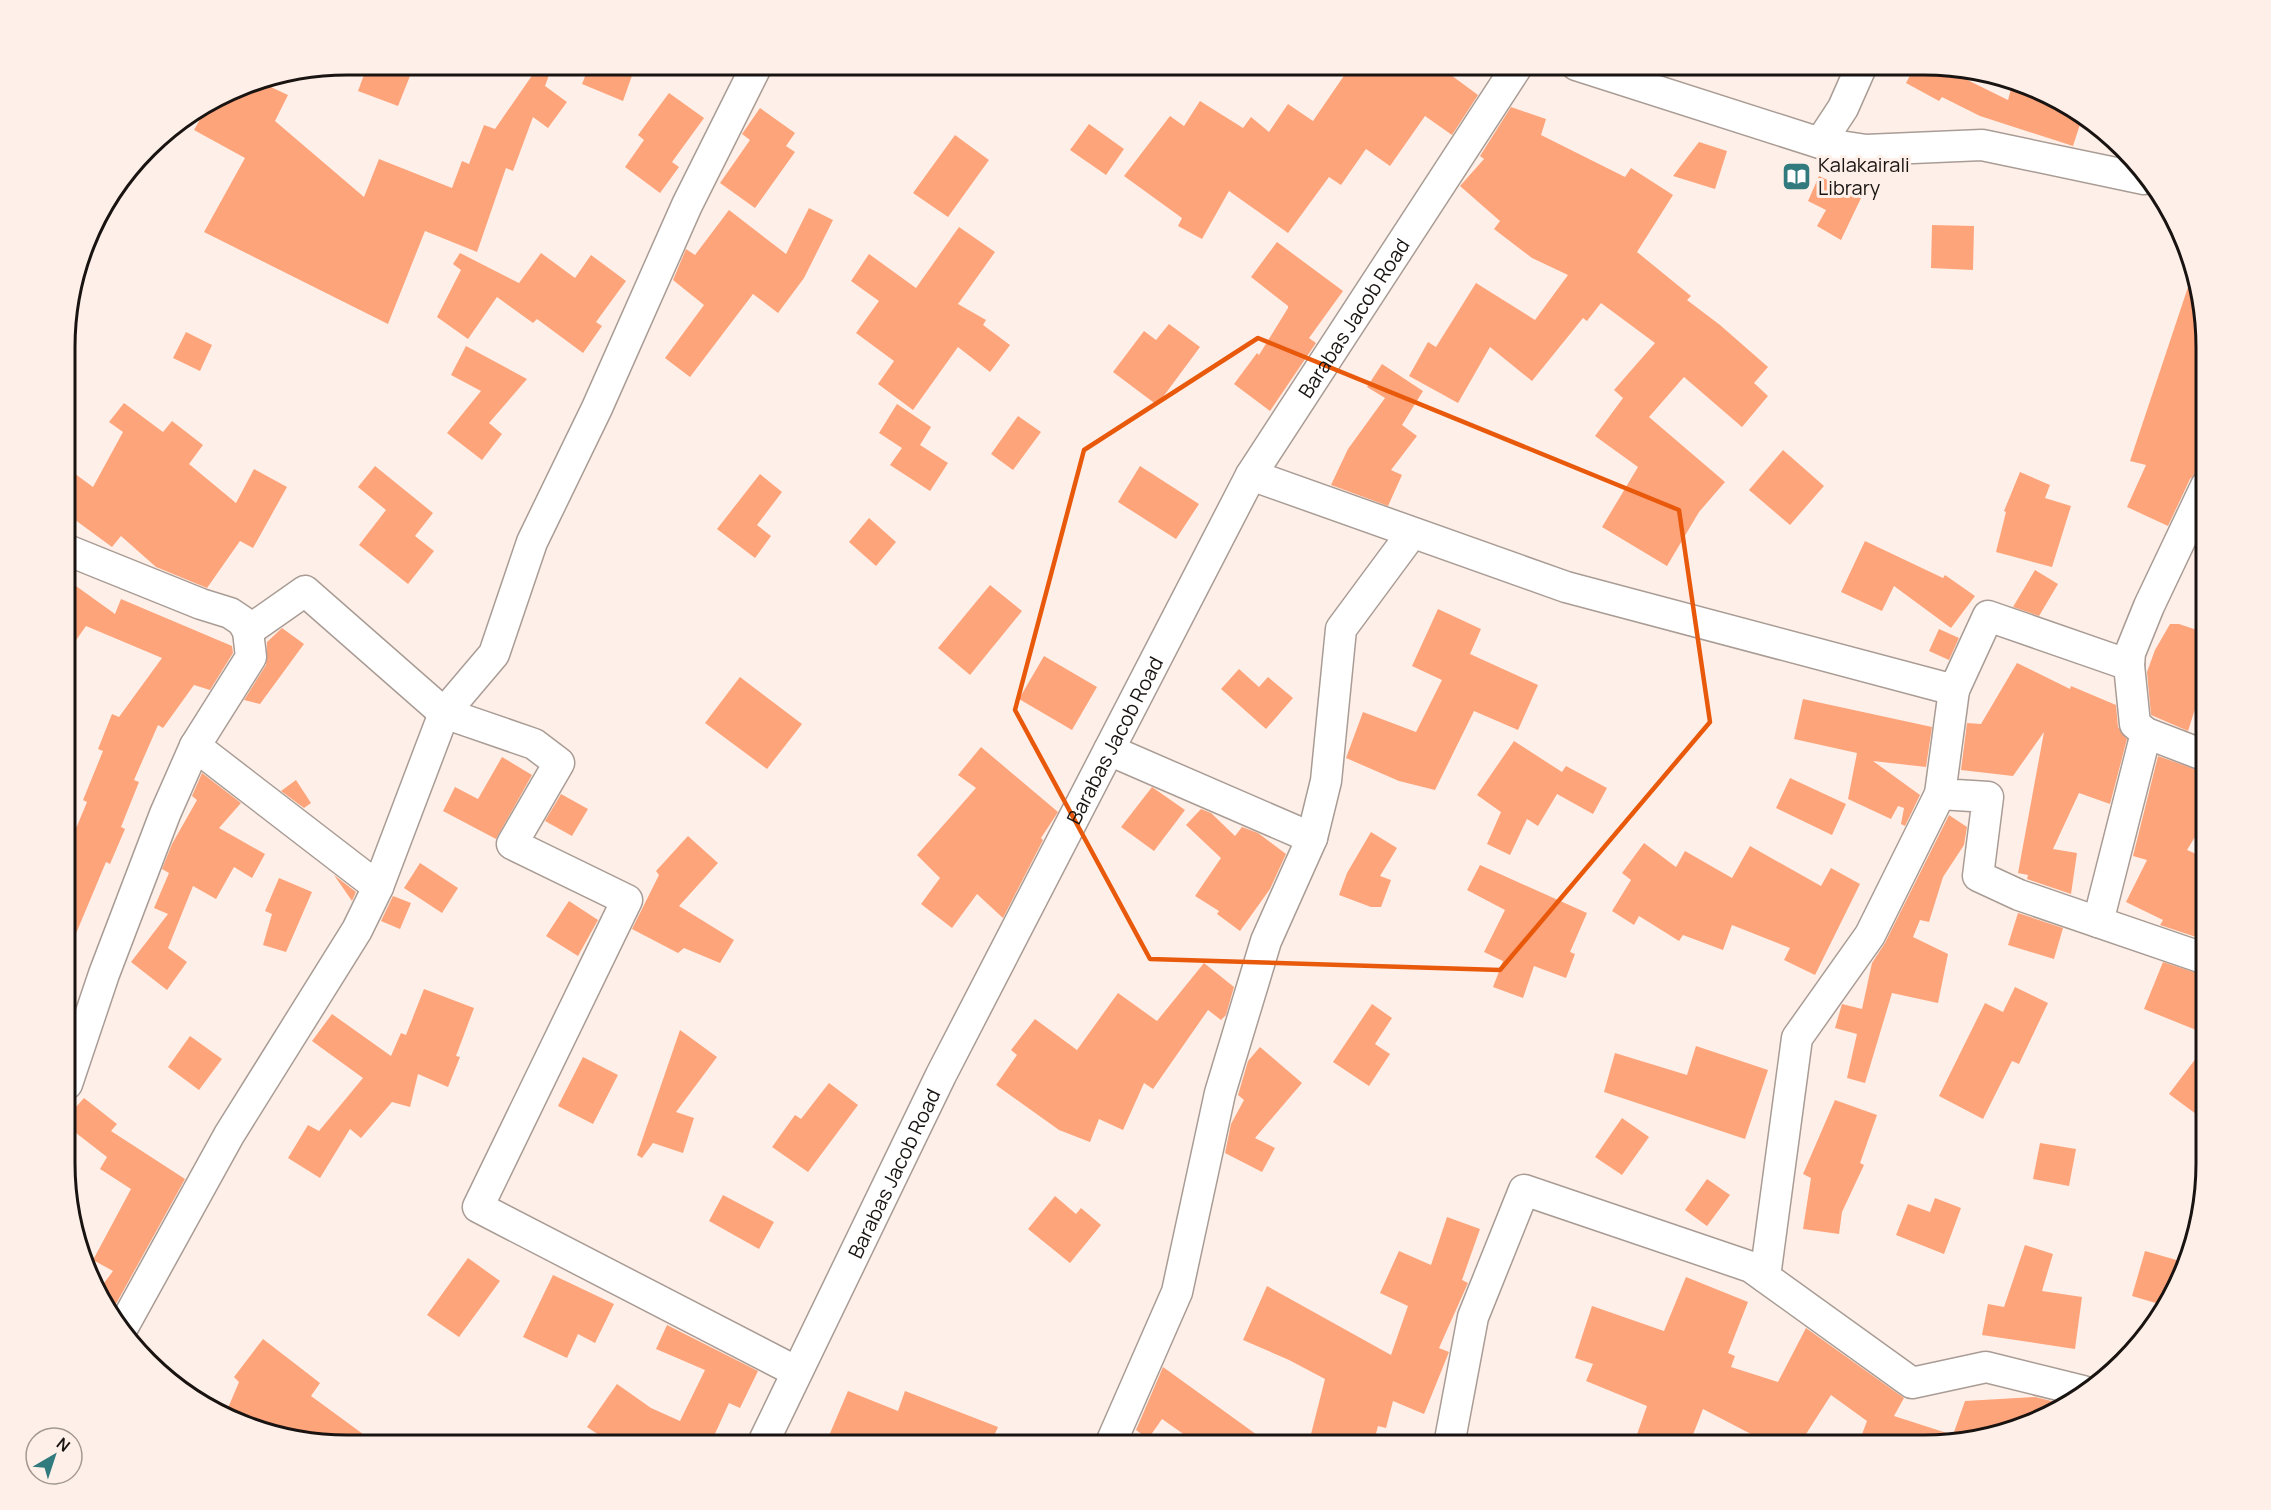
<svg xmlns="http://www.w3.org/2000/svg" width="2271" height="1510" viewBox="0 0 2271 1510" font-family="Manrope,sans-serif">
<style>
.building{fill:#fea47b}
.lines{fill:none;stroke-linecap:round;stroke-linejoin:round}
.minor-casing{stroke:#a99c95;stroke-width:33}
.minor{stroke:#fff;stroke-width:30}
.marked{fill:none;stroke:#e8590c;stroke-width:4.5;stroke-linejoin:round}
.labels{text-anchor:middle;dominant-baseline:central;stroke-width:6;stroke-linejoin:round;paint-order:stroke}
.poi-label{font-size:20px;fill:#191412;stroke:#fef0e8;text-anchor:start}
.street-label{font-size:20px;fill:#191412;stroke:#fef0e8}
.rim{fill:none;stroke:#191412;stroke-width:3}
</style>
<rect width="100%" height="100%" fill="#fef0e8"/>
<!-- building -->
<g class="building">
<path d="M368,64h12l30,12 -12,30 -40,-15z"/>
<path d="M540,64h13l-8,22 22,16 -19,26 -15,-11 -20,54 -7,-3 -29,84 -52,-21 -37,93 -184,-92 41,-74 -51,-28 14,-25 31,-19 21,-4 28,13 -13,26 89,76 15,-38 73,29 10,-27 7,3 15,-39 11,4z"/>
<path d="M590,64h30l14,6 -11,31 -41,-17z"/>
<path d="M1352,64h84l42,31 -26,40 -27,-19 -35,50 -24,-17 -25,36 -12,-8 -41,56 -59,-42 -27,48 -24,-13 4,-8 -58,-42 46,-60 14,10 16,-25 43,27 8,-11 18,15 19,-28 25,17z"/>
<path d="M1916,64l27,4 65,32 3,-11 70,23 2,3 -10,31 -93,-30 -38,-19 -3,4 -33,-18z"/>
<path d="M669,93l35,25 -32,44 7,5 -19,26 -35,-26 19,-27 -6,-5z"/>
<path d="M1511,107l35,12 -5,16 84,42 6,-9 42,27 -36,57 54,44 -4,4 33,25 48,42 -14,16 14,13 -26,31 -58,-50 -35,40 76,65 -26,30 -32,54 -65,-39 36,-60 -43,-31 28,-38 -9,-8 41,-47 -54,-40 -14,18 -4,-3 -51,63 -42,-34 -32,56 -49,-27 19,-34 8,5 40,-64 59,37 33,-45 -36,-17 -38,-29 6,-8 -40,-35 24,-27 -4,-3z"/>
<path d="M760,108l35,25 -9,13 9,6 -40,56 -35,-25 30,-43 -8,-6z"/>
<path d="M1089,124l35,25 -18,26 -36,-25z"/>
<path d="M955,135l34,25 -41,57 -35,-24z"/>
<path d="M1699,142l28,9 -12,38 -42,-13z"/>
<path d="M1819,176l43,20 -21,44 -24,-14 9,-16 -18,-9z"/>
<path d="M809,208l24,12 -29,58 -26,35 -25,-19 -63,83 -25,-19 39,-53 -31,-25 13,-31 9,6 34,-45 57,44z"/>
<path d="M1932,225l42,1 -1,44 -42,-2z"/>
<path d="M959,227l36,25 -37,52 28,16 -3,5 27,20 -20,27 -32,-25 -45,63 -35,-26 16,-23 -38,-28 23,-32 -28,-20 18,-27 47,34z"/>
<path d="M1277,242l66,49 -34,47 7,5 -46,68 -36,-27 23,-31 2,2 29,-47v-2l-37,-29z"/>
<path d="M460,253l59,30 22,-30 34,25 16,-23 35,26 -30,41 6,4 -19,27 -46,-34 -4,4 -36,-26 -29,42 -31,-22 24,-47 -8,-6z"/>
<path d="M2191,278l15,51v126h-6l-1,16 -9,8 -22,47 -41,-19 19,-42 -16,-4z"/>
<path d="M1169,324l31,23 -43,58 -44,-33 31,-41 12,9z"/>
<path d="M186,332l26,13 -12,26 -27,-13z"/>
<path d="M466,346l61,33 -38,44 13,11 -20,26 -35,-27 34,-42 -30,-16z"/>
<path d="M1382,364l41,27 -21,34 15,11 -26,34 11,5 -14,31 -57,-21 17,-36 37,-51 -18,-11z"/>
<path d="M124,403l39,29 9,-11 31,24 -14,19 47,39 18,-34 33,18 -34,61 -13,-7 -33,47 -51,-21 -35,-31 -9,11 -45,-33v-46l26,19 30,-55 -14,-10z"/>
<path d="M897,404l34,23 -11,18 28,18 -18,28 -40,-26 12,-17 -23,-15z"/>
<path d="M1018,416l23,16 -28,38 -22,-16z"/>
<path d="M1783,450l41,36 -34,39 -41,-35z"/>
<path d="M375,466l58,47 -18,23 19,15 -26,33 -49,-39 27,-35 -28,-23z"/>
<path d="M1140,466l59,38 -23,35 -58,-37z"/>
<path d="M2020,472l30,13 -5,13 26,8 -19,61 -56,-15 10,-40 -2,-1z"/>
<path d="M760,474l22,18 -25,33 14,11 -16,22 -38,-29z"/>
<path d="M869,518l27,24 -20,24 -27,-24z"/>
<path d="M1865,541l78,37 2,-3 30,21 -24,32 -57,-42 -12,25 -41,-19z"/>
<path d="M2035,570l23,14 -19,32 -26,-9z"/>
<path d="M990,585l32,26 -52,64 -32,-27z"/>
<path d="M76,586l39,28 6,-15 111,47 1,7 -23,37 -16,-5 -31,43 -5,-3 -24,55 5,2 -18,45 4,2 -15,35 -4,-2 -39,93v-105l20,-48 -4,-2 20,-49 -5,-2 14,-35 7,3 43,-59 -76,-32 -19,27v-53z"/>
<path d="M1438,609l43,20 -11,25 68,31 -20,45 -44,-19 -39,79 -36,-9 -53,-23 17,-46 53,20 26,-52 -30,-14z"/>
<path d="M2170,624h9l27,9v42l-18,56 -37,-16 -4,-43 8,-22z"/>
<path d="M282,628l22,16 -44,60 -16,-4 22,-35 1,-23z"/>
<path d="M1939,629l20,9 -10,22 -20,-9z"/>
<path d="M1044,656l53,31 -25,43 -53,-31z"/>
<path d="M2017,663l53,26 1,-3 45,19 2,22 9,12 -17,65 -31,-11 -26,56 24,4 -6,41 -44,-15 1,-4 -10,-2 26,-141 -31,44 -52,-6 6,-47 14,1z"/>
<path d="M1239,669l20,18 9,-10 25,21 -27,31 -45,-40z"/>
<path d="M740,677l62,47 -35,45 -62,-46z"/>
<path d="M1803,699l129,28 -6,40 -53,-6 47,34 -15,31 -4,-2 3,-16 -6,-2 -7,13 -43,-20 9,-46 -63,-14z"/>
<path d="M1514,741l48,31 4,-6 41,22 -14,26 -36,-20 -19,32 -11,-7 -17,36 -23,-11 14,-32 -24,-17z"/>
<path d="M981,747l77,65 -17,26 2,2 -40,78 -26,-24 -25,34 -31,-24 19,-26 -23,-23 59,-67 -18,-13z"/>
<path d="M2158,756l48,17v46l-19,31 19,8v63l-7,17 -39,-13 3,-5 -37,-18 21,-42 -14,-4z"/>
<path d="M502,757l30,18 -36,64 -53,-28 12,-24 23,12z"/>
<path d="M202,773l39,30 -22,25 46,26 -13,24 -18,-11 -18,32 -23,-13 -25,62 19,14 -20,28 -36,-28 37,-48 -14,-6 15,-35 -7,-4 10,-25 25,-44 -5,-4z"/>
<path d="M1790,778l56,26 -14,31 -56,-27z"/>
<path d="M296,780l15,23 -7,5 -23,-17z"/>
<path d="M1152,787l33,23 -31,41 -33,-24z"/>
<path d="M561,794l27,15 -16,27 -27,-15z"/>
<path d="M1201,809l10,4 24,23 7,-9 16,6 28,21 -16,35 -30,42 -23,-17 2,-3 -24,-15 26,-38 -35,-33z"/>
<path d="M1949,815l18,12 -3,18 -21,32 -14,45 -9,-2 -7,17 35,17 -10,49 -46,-10 -27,90 -18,-5 10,-44 -22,-6 7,-24 20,5 10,-46 13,-20z"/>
<path d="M1371,832l26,16 -17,28 11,4 -10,27h-10l-32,-12 8,-22z"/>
<path d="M688,836l30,27 -39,43 55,34 -14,23 -36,-15 -6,5 -46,-24 27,-54 -3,-4z"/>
<path d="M1644,843l32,24 9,-16 47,27 18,-32 71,40 10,-18 29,16 -45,91 -31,-15 6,-12 -58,-23 -9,25 -40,-15 -4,6 -40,-25 -5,9 -22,-14 19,-31 -9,-7z"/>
<path d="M420,863l38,25 -16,25 -38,-25z"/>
<path d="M1480,865l107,48 -17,39 5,2 -9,24 -32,-12 -11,32 -30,-11 10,-26 -19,-9 21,-42 -38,-20z"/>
<path d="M334,875l22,17 -4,9z"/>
<path d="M279,878l33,14 -26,60 -23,-7 9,-31 -7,-3z"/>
<path d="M393,896l18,7 -11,26 -19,-8z"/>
<path d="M569,901l29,19 -20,36 -32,-20z"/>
<path d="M2018,913l45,15 -9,31 -46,-14z"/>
<path d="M2163,962l43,14v58l-62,-25z"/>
<path d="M1204,963l30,24 -8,28 -5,5 -13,-10 -55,79 -9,-6 -21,47 -24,-11 -9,23 -31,-12 -63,-45 21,-30 -6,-5 24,-31 42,31 41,-57 39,28z"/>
<path d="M2015,987l33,16 -29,61 -7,-3 -29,58 -44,-23 46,-93 18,9z"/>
<path d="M424,989l50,19 -18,48 4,1 -12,30 -30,-13 -8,33 -18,-5 -31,36 -11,-9 -30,49 -32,-20 20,-33 11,6 44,-53 -51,-37 20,-27 59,42 10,-23 5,2z"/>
<path d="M1372,1004l20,14 -17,26 15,10 -21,32 -36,-24z"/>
<path d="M680,1030l37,27 -41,55 18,6 -11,35 -30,-10 -11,15 -5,-3z"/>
<path d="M190,1036l32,23 -23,31 -31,-23z"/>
<path d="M2206,1045v55l-10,14 -27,-20z"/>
<path d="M1696,1046l72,24 -23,69 -141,-47 11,-39 72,22z"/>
<path d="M1260,1047l42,36 -47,55 20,10 -13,24 -37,-19 6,-29 13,-24 -6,-5 10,-34z"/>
<path d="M583,1057l35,18 -25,49 -35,-18z"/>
<path d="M829,1083l29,22 -50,67 -36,-25 23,-32 6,4z"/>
<path d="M84,1098l33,26 -6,7 74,48 -74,134 -8,-8 -5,-14 15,-20 -20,-11 38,-71 -31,-20 7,-12 -40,-31v-23l8,5z"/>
<path d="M1835,1100l42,15 -17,48 4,2 -22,47 -3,22 -36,-5 8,-51 -8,-4z"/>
<path d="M1622,1118l27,19 -27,38 -27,-18z"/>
<path d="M2040,1143l36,6 -7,37 -36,-7z"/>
<path d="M1707,1179l23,16 -23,31 -22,-16z"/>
<path d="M723,1195l51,27 -15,27 -50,-28z"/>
<path d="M1055,1196l21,18 5,-6 20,17 -31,38 -42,-34z"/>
<path d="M1935,1198l26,10 -17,46 -48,-19 12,-31 22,8z"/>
<path d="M1447,1217l33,12 -18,51 6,3 -29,65 10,4 -25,62 -31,-13 -7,27 -8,-2 -5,19h-34l-29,-7 15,-59 -36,-19 -46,-20 24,-54 124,69 17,-49 -28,-13 19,-42 32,14z"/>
<path d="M2025,1245l28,9 -11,37 40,6 -7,52 -93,-14 6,-31 16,3z"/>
<path d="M2145,1251l42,12 -21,43 -34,-10z"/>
<path d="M468,1258l32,23 -41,56 -32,-22z"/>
<path d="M553,1275l61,29 -19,39 -17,-9 -11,24 -44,-21z"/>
<path d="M1686,1277l62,25 -20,51 7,3 -4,11 47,15 28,-54 98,70 -10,18 59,19 12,-34 70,-4 33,8 -126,40h-84l9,-24 -36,-26 -32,50h-27l-69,-36 -14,36h-40l-14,-5 12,-34 -61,-25 7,-17 -18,-6 17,-52 72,25z"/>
<path d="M667,1325l91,46 -18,37 -11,-5 -15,33 20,9h-120l-27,-18 30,-43 34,24 29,13 25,-51 -49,-21z"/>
<path d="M263,1339l57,44 -9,13 67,49h-31l-90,-14 -32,-16 14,-33 -5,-5z"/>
<path d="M1163,1367l108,78h-72l-37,-26 -14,20 -12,-9z"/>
<path d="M848,1391l50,20 7,-20 93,36 -8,18h-165z"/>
</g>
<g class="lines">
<defs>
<g id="minor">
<path d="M1576,65l244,78 46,7 116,-5 162,34"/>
<path d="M1820,143l23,-35 19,-43"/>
<path d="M1251,475l315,112 388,103 34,-74 141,49 6,59 11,9 60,23"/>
<path d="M67,550l134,54 29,9 12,8 6,10 3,26 -56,89 -30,68 -61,160 -37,110"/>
<path d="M248,631l57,-40 139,122 90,31 25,19 -47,81 115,56 -149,307 319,165"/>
<path d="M2129,665l1,-12 19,-47 57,-120"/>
<path d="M1954,690l-14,104 48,3 -10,79 41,19 187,64"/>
<path d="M195,746l183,141"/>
<path d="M1109,750l203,88"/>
<path d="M2098,922l48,-189"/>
<path d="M1765,1277l32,-239 73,-103 70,-141"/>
<path d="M123,1327l106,-192 128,-205 21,-43 66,-174 50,-59 38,-112 65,-134 90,-203 70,-140"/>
<path id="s1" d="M762,1445l179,-370 310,-600 267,-410"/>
<path d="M1110,1445l67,-153 43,-199 46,-152 46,-103 14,-57 15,-152 71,-96"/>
<path d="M1449,1445l24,-128 51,-127 227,77 161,116 74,-16 97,24"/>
</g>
</defs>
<!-- minor casing -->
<use href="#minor" class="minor-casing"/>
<!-- minor -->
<use href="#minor" class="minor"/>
</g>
<!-- marked area -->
<path class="marked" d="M1258,338l421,172 31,212 -210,248 -350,-11 -135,-249 69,-260z"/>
<!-- icons -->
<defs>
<symbol id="library-square" viewBox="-11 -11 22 22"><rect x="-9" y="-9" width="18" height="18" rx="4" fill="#317a7d" stroke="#fef0e8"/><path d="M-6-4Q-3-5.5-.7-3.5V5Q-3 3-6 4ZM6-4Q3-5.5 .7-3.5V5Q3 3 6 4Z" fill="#fff"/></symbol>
</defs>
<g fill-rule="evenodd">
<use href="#library-square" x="1780" y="160" width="33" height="33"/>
</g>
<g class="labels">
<!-- poi labels -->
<g class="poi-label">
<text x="1818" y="164">Kalakairali<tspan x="1818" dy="23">Library</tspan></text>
</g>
<!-- street labels -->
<g class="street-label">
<text stroke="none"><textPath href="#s1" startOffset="1274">Barabas Jacob Road</textPath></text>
<text stroke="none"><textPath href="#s1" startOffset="788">Barabas Jacob Road</textPath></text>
<text stroke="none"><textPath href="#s1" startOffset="302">Barabas Jacob Road</textPath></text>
</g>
</g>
<!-- crop -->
<path d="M0 0H2271V1510H0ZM347 75H1924A272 272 0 0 1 2196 347V1163A272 272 0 0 1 1924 1435H347A272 272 0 0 1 75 1163V347A272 272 0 0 1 347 75Z" fill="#fef0e8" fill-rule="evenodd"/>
<path class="rim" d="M347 75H1924A272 272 0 0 1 2196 347V1163A272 272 0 0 1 1924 1435H347A272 272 0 0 1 75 1163V347A272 272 0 0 1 347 75Z"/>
<!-- north arrow -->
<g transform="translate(54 1456) rotate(39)"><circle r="28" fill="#fef0e8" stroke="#a29892" stroke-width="1.5"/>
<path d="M0-4.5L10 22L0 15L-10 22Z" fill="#317a7d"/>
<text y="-9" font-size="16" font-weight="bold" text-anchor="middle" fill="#191412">N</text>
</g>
</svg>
